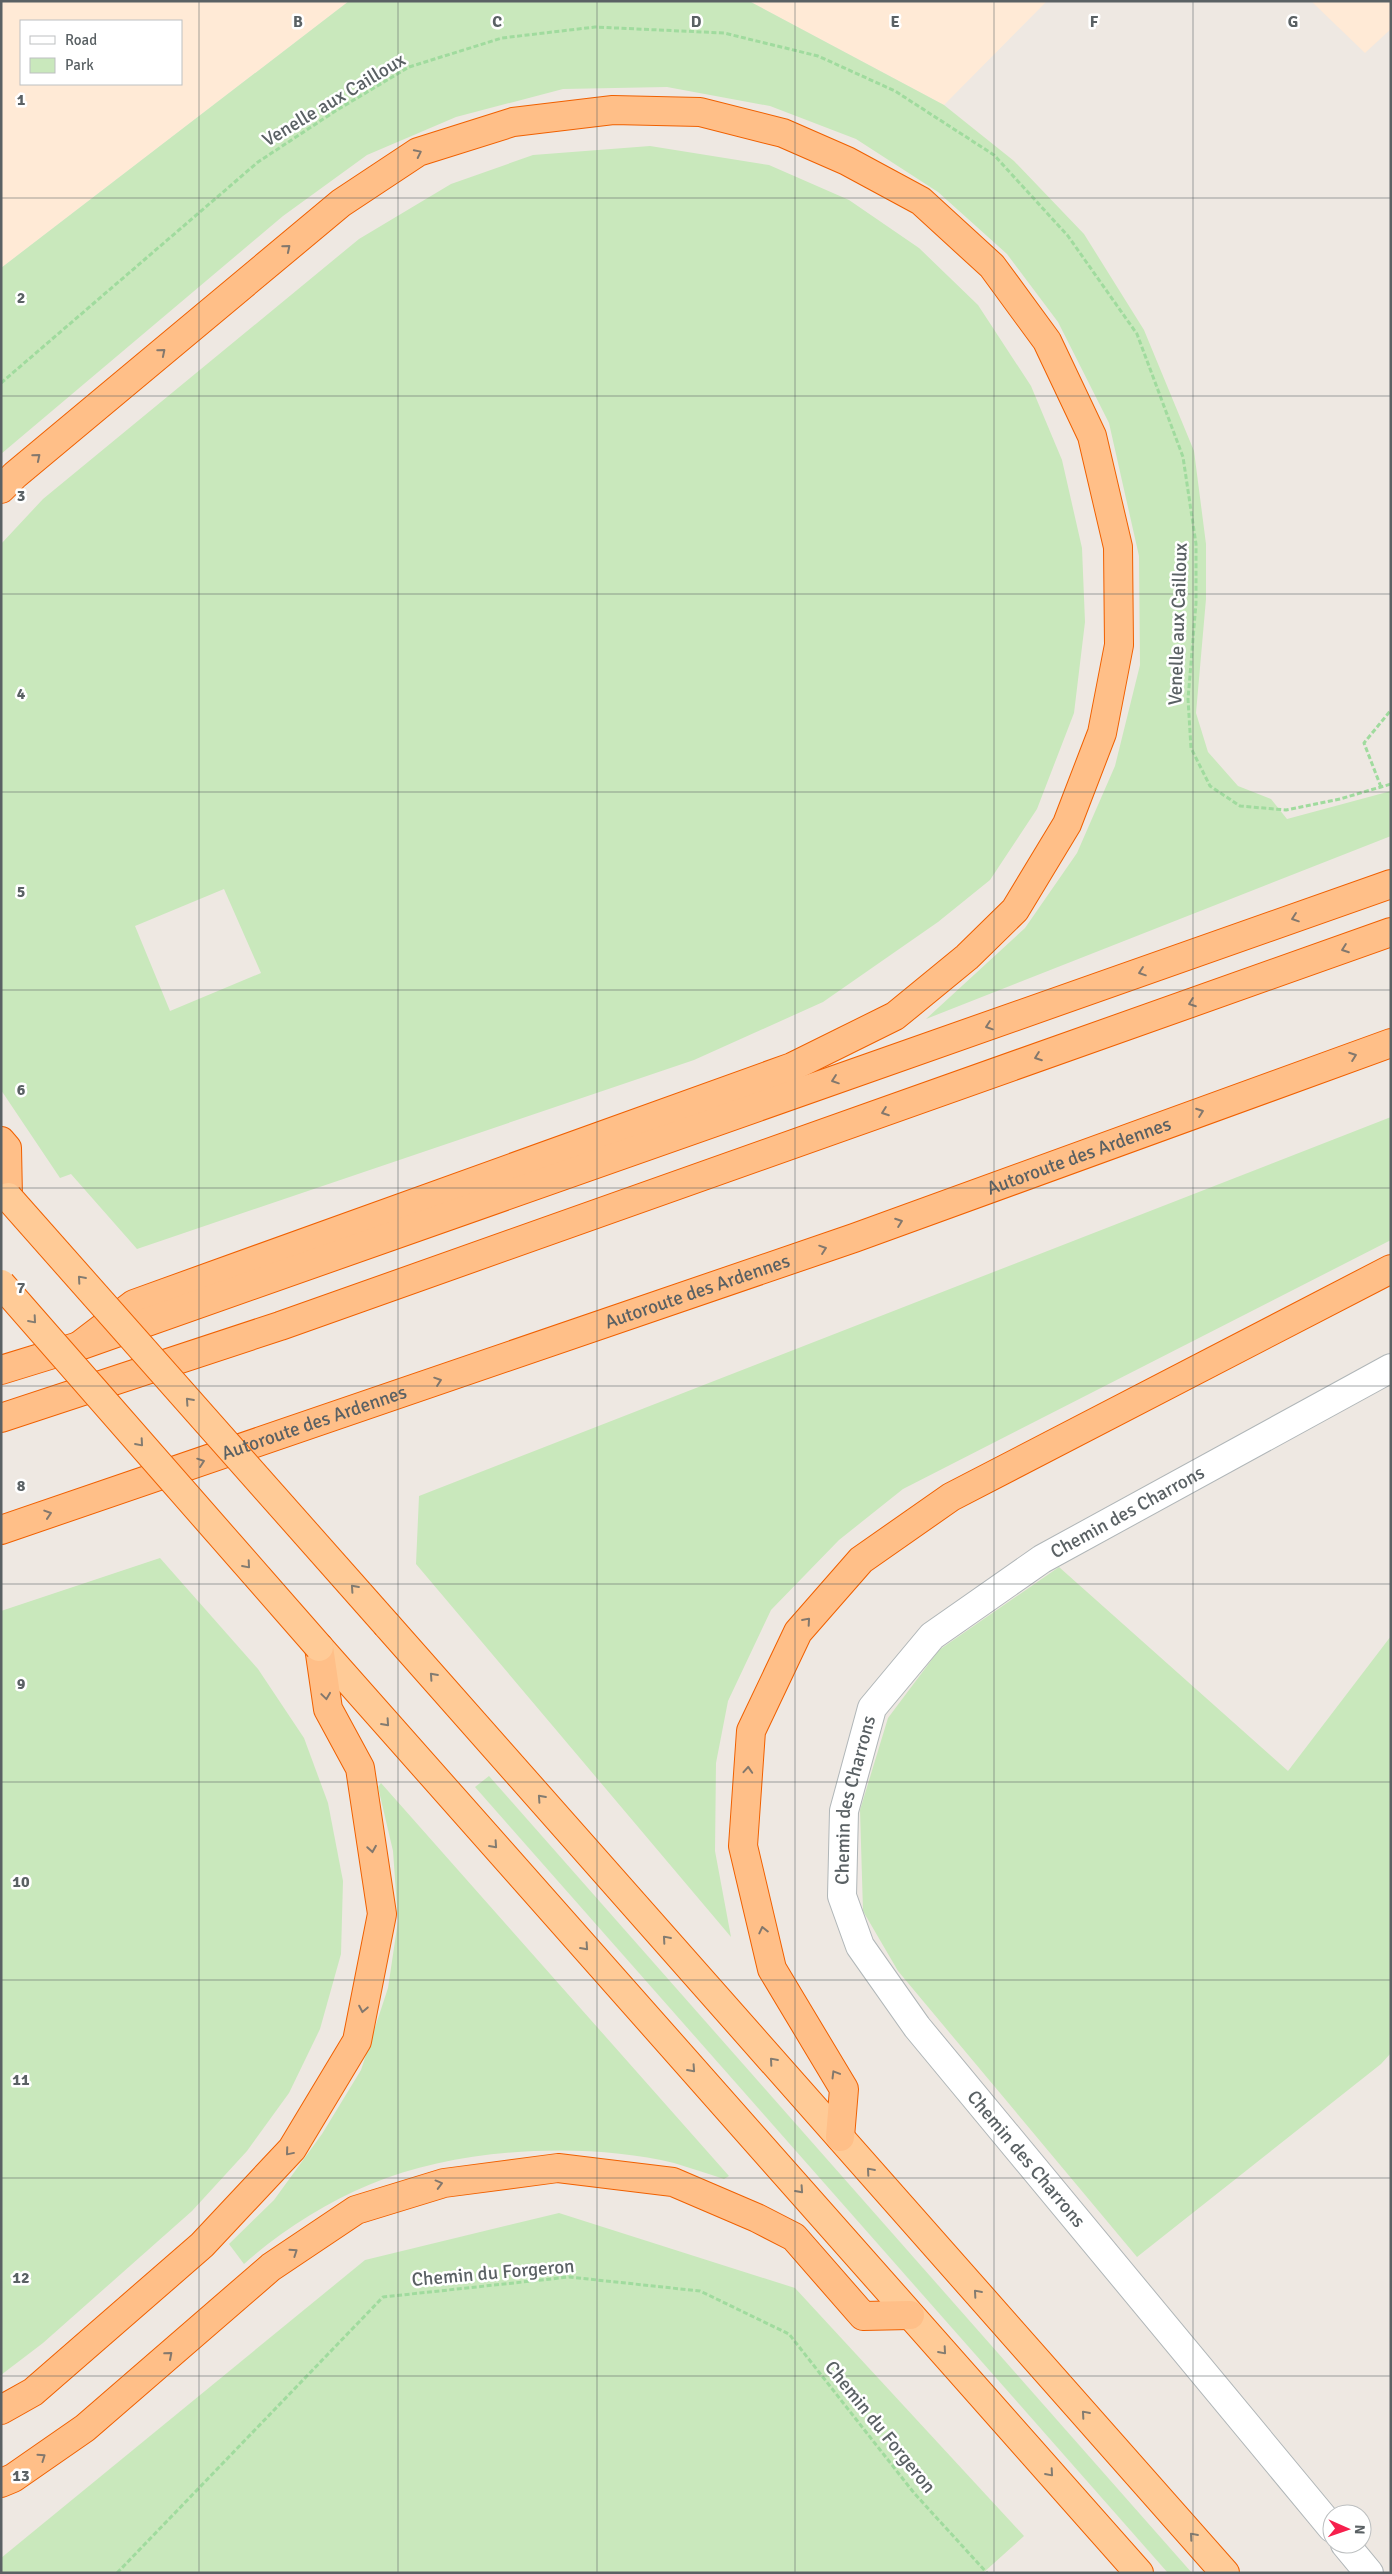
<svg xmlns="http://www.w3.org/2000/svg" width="1392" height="2574" viewBox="0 0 1392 2574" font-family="Signika,sans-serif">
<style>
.commercial{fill:#ffead6;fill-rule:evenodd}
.green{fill:#c9e8bc;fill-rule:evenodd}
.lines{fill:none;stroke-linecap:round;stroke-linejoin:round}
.minor-casing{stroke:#b0b6b8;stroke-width:30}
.trunk-casing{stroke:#f06000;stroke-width:30}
.motorway-casing{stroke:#f06000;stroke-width:30}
.path{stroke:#a0db9e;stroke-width:3;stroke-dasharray:5 2.5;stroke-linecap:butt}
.minor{stroke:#fff;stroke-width:28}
.trunk{stroke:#ffcb97;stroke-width:28}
.motorway{stroke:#ffbf88;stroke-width:28}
.trunk-bridge-casing{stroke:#f06000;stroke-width:30;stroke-linecap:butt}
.trunk-bridge{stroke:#ffcb97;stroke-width:28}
.oneway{stroke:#83786d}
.oneway2{stroke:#837c71}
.grid{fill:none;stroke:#5a6164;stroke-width:1;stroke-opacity:0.55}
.labels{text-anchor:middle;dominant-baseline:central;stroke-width:5;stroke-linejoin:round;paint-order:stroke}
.street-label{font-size:19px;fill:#5a6164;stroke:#fff}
.grid-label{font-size:16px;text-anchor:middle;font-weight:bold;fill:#5a6164;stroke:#fff;stroke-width:5;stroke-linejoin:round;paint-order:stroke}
</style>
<rect width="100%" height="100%" fill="#eee8e2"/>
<!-- commercial -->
<g class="commercial">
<path d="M1,1h348l-348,267zM21,21h160v63h-160z"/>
<path d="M749,1h298l-103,104z"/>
<path d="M1311,1h80v28l-26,24z"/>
</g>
<!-- green -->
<g class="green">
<path d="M349,1h400l195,104 70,56 70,73 60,96 50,121 12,93v55l-10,114 12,39 30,34 33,13 16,20 104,-28v45l-465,183 99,-91 52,-75 38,-87 25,-101 -1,-109 -30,-133 -51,-101 -51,-68 -69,-62 -82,-53 -86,-33 -103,-19 -104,2 -107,28 -89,38 -84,61 -282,238v-186z"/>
<path d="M650,146l119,19 80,35 70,48 59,57 53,81 31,74 20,88 3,74 -11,91 -37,96 -47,71 -52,42 -115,80 -129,58 -557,189 -66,-75 -11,4 -59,-88v-546l42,-45 316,-260 92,-55 82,-29zM224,889l37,84 -91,38 -35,-85z"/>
<path d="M1391,1117v123l-488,249 -64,51 -68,70 -43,91 -12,62 -1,88 16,86 -315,-373 3,-68z"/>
<path d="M160,1558l98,111 46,69 24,65 15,78 -2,73 -21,75 -31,64 -42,58 -55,60 -149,132 -42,32v-764z"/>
<path d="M1059,1567l229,204 103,-135v417l-10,11 -244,193 -239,-286 -35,-60 -3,-101 28,-92 51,-68z"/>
<path d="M489,1776l703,797h-24l-693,-786z"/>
<path d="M381,1783l348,393 -5,3c-16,-5 -33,-11 -50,-16 -90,-22 -217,-15 -303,21 -46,19 -90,47 -127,80l-15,-20 45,-44 48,-66 39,-64 27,-82 10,-67 -5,-70 -15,-64z"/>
<path d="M559,2213l236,75 229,248 -41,37h-982v-15l364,-298z"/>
</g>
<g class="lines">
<defs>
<g id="minor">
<path id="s1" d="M1332,2528l-415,-501 -57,-81 -18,-50 2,-85 28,-103 60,-72 110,-77 349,-191"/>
<path d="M1345,2544l24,29"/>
</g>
<g id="trunk">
<path d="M387,1625l838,948"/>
<path d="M319,1647l820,926"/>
</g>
<g id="motorway">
<path d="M1,489l14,-14 326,-272 77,-51 95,-30 100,-12 87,2 83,21 64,28 74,40 71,65 55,75 45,95 26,111 1,98 -17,88 -35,91 -52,86 -48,47 -72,59 -103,51 -658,237 -55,42"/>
<path d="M1,1141l6,7 1,49"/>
<path d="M1,1370l78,-24 1312,-462"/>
<path d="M1,1418l279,-92 1111,-394"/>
<path id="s2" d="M1,1530l853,-292 537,-195"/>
<path d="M840,2137l4,-48 -72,-120 -29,-123 8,-115 47,-99 63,-72 90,-63 440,-228"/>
<path d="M1,2410l32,-18 169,-147 90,-96 65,-108 25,-127 -22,-146 -32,-59 -9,-62"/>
<path d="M1,2483l12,-5 72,-50 186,-161 85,-57 88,-27 114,-15 115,14 84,36 37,19 69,79 47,-1"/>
</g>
</defs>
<!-- minor casing -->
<use href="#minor" class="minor-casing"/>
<!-- trunk casing -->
<use href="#trunk" class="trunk-casing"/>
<!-- motorway casing -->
<use href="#motorway" class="motorway-casing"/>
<!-- path -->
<g class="path">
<path d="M1,383l257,-221 79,-52 72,-43 93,-29 93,-11 129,6 94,23 77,35 99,64 74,81 69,98 46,123 13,87v59l-8,96 3,49 19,38 30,20 46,4 54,-11 51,-15"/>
<path d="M1381,787l-17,-44 27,-33"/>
<path d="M117,2573l266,-276 186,-20 131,14 89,43 125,159 73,80"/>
</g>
<!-- minor -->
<use href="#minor" class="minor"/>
<!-- trunk -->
<use href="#trunk" class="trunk"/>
<!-- motorway -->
<use href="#motorway" class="motorway"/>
<defs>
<g id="trunk-bridge">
<path d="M8,1197l379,428"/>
<path d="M1,1284l318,363"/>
</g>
</defs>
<!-- trunk-bridge casing -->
<use href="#trunk-bridge" class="trunk-bridge-casing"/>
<!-- trunk-bridge -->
<use href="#trunk-bridge" class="trunk-bridge"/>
</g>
<!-- one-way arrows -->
<defs><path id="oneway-chevron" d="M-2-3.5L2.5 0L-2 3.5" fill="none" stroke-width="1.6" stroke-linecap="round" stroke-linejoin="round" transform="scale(1.25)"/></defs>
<g class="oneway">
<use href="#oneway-chevron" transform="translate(418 153) rotate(-26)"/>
<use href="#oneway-chevron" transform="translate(287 248) rotate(-40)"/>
<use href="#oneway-chevron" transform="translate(162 352) rotate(-40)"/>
<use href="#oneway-chevron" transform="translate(37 457) rotate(-40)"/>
<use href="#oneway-chevron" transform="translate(1295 918) rotate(161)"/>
<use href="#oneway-chevron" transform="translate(1345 949) rotate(160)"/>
<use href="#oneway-chevron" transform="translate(1142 972) rotate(161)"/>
<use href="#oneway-chevron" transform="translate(1192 1003) rotate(160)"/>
<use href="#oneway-chevron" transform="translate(989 1026) rotate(161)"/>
<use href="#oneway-chevron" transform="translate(1353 1056) rotate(-20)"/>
<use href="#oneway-chevron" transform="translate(1038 1057) rotate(160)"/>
<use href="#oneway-chevron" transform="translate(835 1080) rotate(161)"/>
<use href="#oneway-chevron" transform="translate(885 1112) rotate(160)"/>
<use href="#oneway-chevron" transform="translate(1200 1112) rotate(-20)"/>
<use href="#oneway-chevron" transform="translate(899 1222) rotate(-20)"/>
<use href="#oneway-chevron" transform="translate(823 1249) rotate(-19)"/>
<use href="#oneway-chevron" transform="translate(438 1381) rotate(-19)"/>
<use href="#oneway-chevron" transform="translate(201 1462) rotate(-19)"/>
<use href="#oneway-chevron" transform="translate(48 1514) rotate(-18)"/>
<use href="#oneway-chevron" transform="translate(807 1621) rotate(-49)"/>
<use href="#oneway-chevron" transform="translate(326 1696) rotate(82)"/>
<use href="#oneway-chevron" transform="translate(748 1770) rotate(-86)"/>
<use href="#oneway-chevron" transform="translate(372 1849) rotate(81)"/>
<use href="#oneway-chevron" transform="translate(763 1930) rotate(-103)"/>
<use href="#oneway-chevron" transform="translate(363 2009) rotate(101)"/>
<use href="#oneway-chevron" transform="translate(835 2074) rotate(-121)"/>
<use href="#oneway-chevron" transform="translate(289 2152) rotate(130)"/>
<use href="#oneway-chevron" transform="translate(439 2184) rotate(-15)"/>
<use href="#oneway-chevron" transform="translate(294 2252) rotate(-34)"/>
<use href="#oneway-chevron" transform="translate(169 2355) rotate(-41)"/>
<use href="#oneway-chevron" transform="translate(42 2457) rotate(-35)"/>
</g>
<g class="oneway2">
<use href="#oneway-chevron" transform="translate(81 1279) rotate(-131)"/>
<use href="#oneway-chevron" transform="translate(33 1320) rotate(49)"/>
<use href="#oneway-chevron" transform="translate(189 1401) rotate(-132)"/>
<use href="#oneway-chevron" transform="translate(140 1443) rotate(49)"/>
<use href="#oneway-chevron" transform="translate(247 1565) rotate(49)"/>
<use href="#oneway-chevron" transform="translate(354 1588) rotate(-132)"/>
<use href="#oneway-chevron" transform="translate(433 1676) rotate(-132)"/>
<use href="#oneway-chevron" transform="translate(386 1723) rotate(48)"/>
<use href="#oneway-chevron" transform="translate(541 1798) rotate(-132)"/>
<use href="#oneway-chevron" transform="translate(494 1845) rotate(48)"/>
<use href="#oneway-chevron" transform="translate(666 1939) rotate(-131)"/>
<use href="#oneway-chevron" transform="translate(585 1947) rotate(48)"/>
<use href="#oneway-chevron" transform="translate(773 2061) rotate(-131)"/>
<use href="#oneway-chevron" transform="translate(692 2069) rotate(48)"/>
<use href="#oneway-chevron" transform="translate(870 2171) rotate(-131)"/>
<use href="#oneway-chevron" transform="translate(800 2190) rotate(48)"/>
<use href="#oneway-chevron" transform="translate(977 2293) rotate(-131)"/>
<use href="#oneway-chevron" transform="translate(943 2351) rotate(49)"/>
<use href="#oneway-chevron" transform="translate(1085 2414) rotate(-131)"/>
<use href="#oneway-chevron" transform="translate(1050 2473) rotate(49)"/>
<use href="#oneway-chevron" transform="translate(1193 2536) rotate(-131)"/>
</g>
<!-- grid -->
<path class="grid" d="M199,1v2572M398,1v2572M597,1v2572M795,1v2572M994,1v2572M1193,1v2572M1,198h1390M1,396h1390M1,594h1390M1,792h1390M1,990h1390M1,1188h1390M1,1386h1390M1,1584h1390M1,1782h1390M1,1980h1390M1,2178h1390M1,2376h1390"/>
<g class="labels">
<!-- street labels -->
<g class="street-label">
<text transform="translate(334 100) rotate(-31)">Venelle aux Cailloux</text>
<text transform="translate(1178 624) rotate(-88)">Venelle aux Cailloux</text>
<text stroke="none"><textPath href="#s2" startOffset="1141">Autoroute des Ardennes</textPath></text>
<text stroke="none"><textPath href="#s2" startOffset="736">Autoroute des Ardennes</textPath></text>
<text stroke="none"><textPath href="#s2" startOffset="331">Autoroute des Ardennes</textPath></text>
<text stroke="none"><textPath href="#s1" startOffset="1320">Chemin des Charrons</textPath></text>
<text stroke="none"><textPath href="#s1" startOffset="900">Chemin des Charrons</textPath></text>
<text transform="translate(1026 2159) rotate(50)">Chemin des Charrons</text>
<text transform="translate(493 2273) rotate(-5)">Chemin du Forgeron</text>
<text transform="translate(880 2427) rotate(51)">Chemin du Forgeron</text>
</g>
</g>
<g class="grid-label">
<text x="298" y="27">B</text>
<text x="497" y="27">C</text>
<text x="696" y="27">D</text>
<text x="895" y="27">E</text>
<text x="1094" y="27">F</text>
<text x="1293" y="27">G</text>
<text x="21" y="105">1</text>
<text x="21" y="303">2</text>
<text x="21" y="501">3</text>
<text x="21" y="699">4</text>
<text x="21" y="897">5</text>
<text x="21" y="1095">6</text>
<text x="21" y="1293">7</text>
<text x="21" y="1491">8</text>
<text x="21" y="1689">9</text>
<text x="21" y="1887">10</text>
<text x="21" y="2085">11</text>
<text x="21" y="2283">12</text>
<text x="21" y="2481">13</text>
</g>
<!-- border -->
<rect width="1392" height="2574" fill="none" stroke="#5a6164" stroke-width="5"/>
<!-- legend -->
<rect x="20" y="20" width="162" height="65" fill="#ffffff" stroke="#bdc0c1"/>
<rect x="30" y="36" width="25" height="8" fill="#ffffff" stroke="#bdc0c1"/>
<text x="65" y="45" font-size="15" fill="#5a6164">Road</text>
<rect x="30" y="58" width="25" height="15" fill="#c9e8bc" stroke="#bdc0c1"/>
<text x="65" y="70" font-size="15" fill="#5a6164">Park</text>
<!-- north arrow -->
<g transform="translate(1347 2529) rotate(92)"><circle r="24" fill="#ffffff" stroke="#bdc0c1"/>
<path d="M0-4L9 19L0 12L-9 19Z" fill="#f6204d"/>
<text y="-8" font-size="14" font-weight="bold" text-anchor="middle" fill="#5a6164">N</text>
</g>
</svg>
